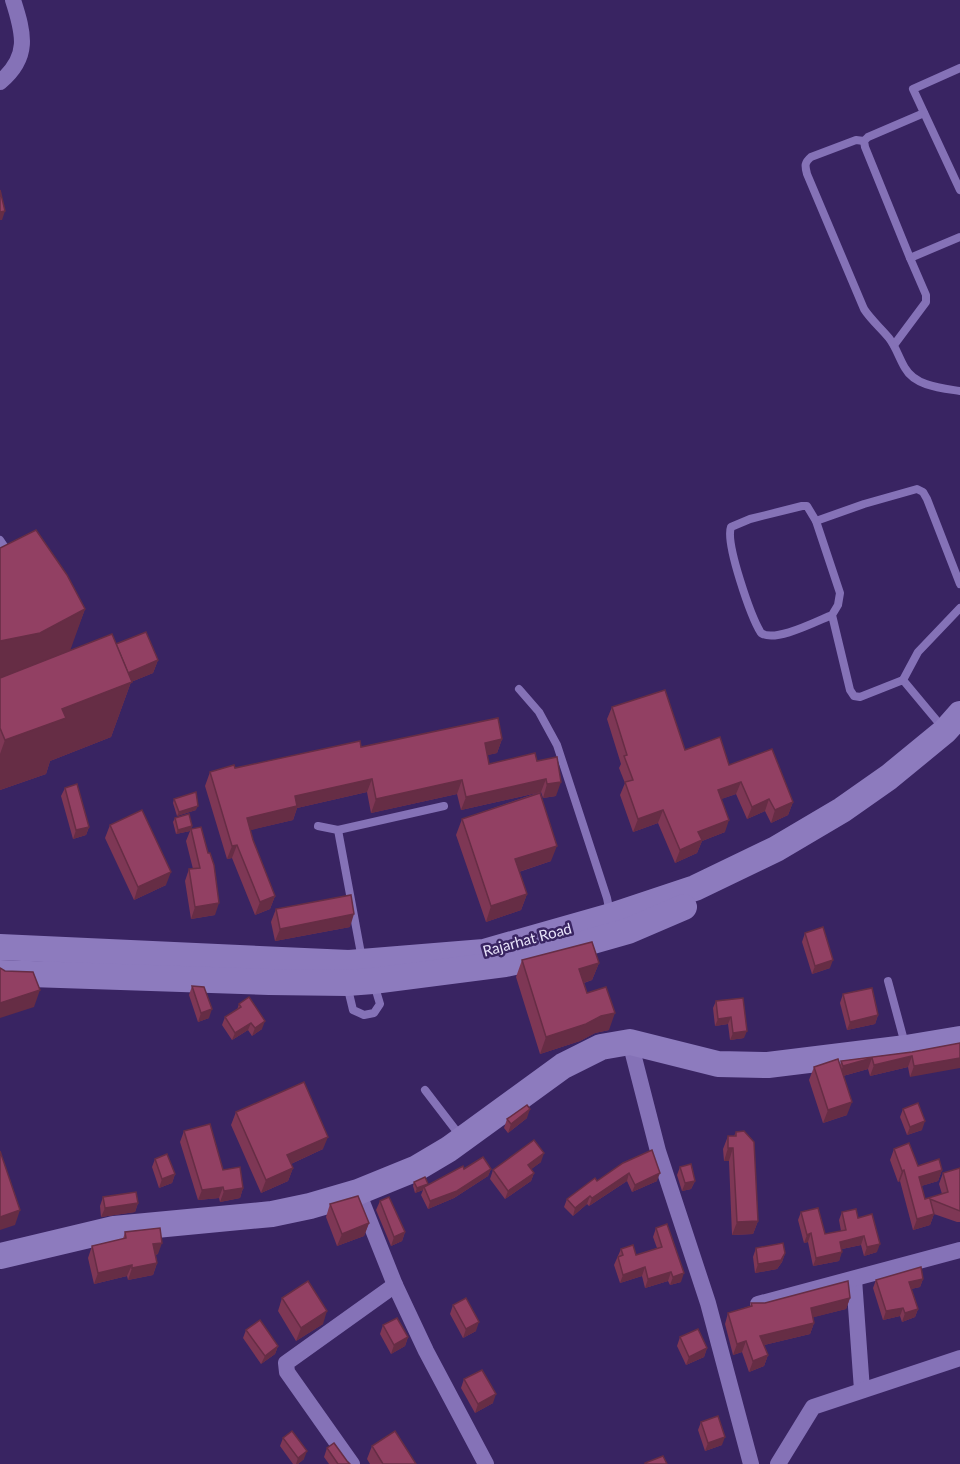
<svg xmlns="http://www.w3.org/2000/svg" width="960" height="1464" viewBox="0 0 960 1464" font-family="Lato,sans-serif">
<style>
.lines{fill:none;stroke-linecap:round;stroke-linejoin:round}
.service{stroke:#8572b7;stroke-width:8}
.minor{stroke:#8572b7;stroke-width:16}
.primary{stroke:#8d7bbe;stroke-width:26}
.wall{fill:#7e3755}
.shaded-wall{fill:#662d45}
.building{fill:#924063;stroke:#662d45;stroke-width:1.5}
.labels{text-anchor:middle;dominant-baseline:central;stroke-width:5;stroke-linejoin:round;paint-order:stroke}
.street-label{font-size:15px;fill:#e9e4fb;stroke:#392462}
</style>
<rect width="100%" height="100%" fill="#392462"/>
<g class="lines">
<!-- service -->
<g class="service">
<path d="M960,68l-47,21 47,101"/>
<path d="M924,113l-56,24 -4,4 1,6 45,111 50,-21"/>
<path d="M864,141l-8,-1 -45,17c-7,6 -6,9 -4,17l57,135c7,11 17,19 25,29 7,9 10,20 16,30 10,18 36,20 55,23"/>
<path d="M894,345l32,-43v-7l-16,-37"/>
<path d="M816,521l48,-17 53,-15 6,3 4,7 33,85"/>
<path d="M0,540l10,15"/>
<path d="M832,615c-15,6 -57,28 -71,18 -10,-16 -36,-90 -30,-106l19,-8 52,-13h5l9,15 24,72 -2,12 -6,10 18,75 4,6 6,1 43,-17 40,48"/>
<path d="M903,680l15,-28 42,-44"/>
<path d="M519,689l20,23 18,33 50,153 3,15"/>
<path d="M318,826l20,4 24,129"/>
<path d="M338,830l106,-24"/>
<path d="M888,981l17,63"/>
<path d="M347,985l6,25 11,5 10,-2 6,-9 -6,-20"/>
<path d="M425,1090l36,47"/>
</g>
<!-- minor -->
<g class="minor">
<path d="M0,82c30,-25 24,-48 13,-82"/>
<path d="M630,1042l28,109 50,152 43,161"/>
<path d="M358,1192l37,93 31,66 60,113"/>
<path d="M854,1279l8,111"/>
<path d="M758,1304l202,-54"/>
<path d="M352,1464l-65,-92 -1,-9 109,-78"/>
<path d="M778,1464l35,-57 147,-49"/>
</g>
<!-- primary -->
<g class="primary">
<path d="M0,947l349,16 135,-11 127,-36 84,-28 81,-39 66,-39 47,-33 56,-46 15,-17"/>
<path d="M0,973l269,9 78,1 26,-2 132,-17 28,-6 95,-27 56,-24"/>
<path d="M0,1256l114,-27 158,-15 38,-8 48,-14 59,-24 32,-19 114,-83 38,-19 29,-5 88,22 50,1 138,-17 54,-9"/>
</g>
</g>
<!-- wall -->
<g class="wall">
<path d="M0,548l85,61 -16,42 47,-7 42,16 -5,13 -22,9 -20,55 -61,24 -4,13 -46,16z"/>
<path d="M612,707l73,43 44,15 64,37 -5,13 -17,8 -6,-12 -18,8 -11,-25 -15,5 4,33 -23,9 -5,12 -22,10 -17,-40 -25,9 -13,-37 5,-12 -6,-15 2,-4 -14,-45z"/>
<path d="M502,739l-5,14 -10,2 2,9 48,-3 19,35 -13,2 -2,-6 -1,1 11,68 -32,11 8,22 -6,16 -35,12 -30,-87 6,-16 75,-26 -76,17 -4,-16 -86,19 -4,-21 -70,16 -4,12 -43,10 3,10 22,56 -5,13 -15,6 -23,-57 -5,1 -22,-73 5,-14 151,-25z"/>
<path d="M65,788l24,39 -3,8 -13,4 -12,-43z"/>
<path d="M174,799l22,11 -19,6 -4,-13z"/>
<path d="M175,818l17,8 -1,3 24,86 -24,4 -6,-38 4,-12h4l-7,-28 4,-10 -14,3 -3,-12z"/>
<path d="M110,825l56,60 -32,15 -29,-62z"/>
<path d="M276,909l74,18 -75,14 -4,-19z"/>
<path d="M805,933l25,35 -18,6 -10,-32z"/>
<path d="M522,960l77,3 -7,17 -8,3 3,10 22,37 -14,3 -15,8 -40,13 -24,-77z"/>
<path d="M192,986l17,32 -11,4 -9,-27z"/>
<path d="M843,994l35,21 -3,9 -28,6 -7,-27z"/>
<path d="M743,998l1,40 -14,2 -2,-16 -13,2 -2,-18 3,-7z"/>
<path d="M239,1004l23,25 -10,7 -4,-6 -16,10 -10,-15 3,-8 12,-7z"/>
<path d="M960,1043l-50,34 -2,-10 -38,9 -2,-7 -25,7 4,39 -24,8 -14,-43 5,-13 26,-2 1,-4 71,-9z"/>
<path d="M903,1109l19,21 -15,5 -7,-18z"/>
<path d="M236,1112l87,37 -32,15 2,4 -5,13 -27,12 -30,-68z"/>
<path d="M527,1118l-19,15 -4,-5 3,-9z"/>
<path d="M184,1131l39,39 20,18 -3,10 -20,4 -1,-4 -21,2 -18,-58z"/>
<path d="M736,1132l22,89 -5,13 -21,1 -3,-74h-5l-1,-12 5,-13h6z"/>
<path d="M894,1149l24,17 24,4 -4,11 -17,5 4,13 17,-5 -3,-10 4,-11 17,-5v54h-3l-23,-8 -4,11 -17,5 -13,-49 -2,1 -8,-22z"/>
<path d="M155,1159l20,15 -3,9 -13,5 -7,-21z"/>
<path d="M541,1162l-10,7 3,4 -3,8 -26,18 -15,-20 3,-9z"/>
<path d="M623,1163l34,18 -25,11 -5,-11 -38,25 -2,-2 -14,12 -9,-9 3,-8 30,-18z"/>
<path d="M680,1167l15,14 -4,8 -9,2 -5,-16z"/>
<path d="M464,1169h27l-3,7 -34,22 -26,11 -7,-14 2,-5 -8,3 -2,-7 1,-4 14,3z"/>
<path d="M103,1197l35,6 -3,9 -34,5 -1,-11z"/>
<path d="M380,1201l25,31 -3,9 -11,5 -15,-36z"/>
<path d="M330,1204l39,19 -5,13 -27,10 -11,-29z"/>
<path d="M801,1212l24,22 16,-3 -2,-11 3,-8 16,6 19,34 -13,4 -3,-11 -19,4 -3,12 -26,5 -5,-24 -4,1 -6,-23z"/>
<path d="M656,1228l25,54 -11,3 -2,-4 -23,7 -3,-12 -22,7 -6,-18 7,-16 15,6 21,-7 -4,-11z"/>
<path d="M125,1232l33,22 -3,1 2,8 -4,12 -25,5 -1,-4 -33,8 -6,-26 4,-12 31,-7z"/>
<path d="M756,1248l29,5 -3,9 -5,7 -22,4 -2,-16z"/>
<path d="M923,1279l-3,8 -9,2 7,20 -3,8 -13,5 -2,-6 -17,4 -10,-32 3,-8z"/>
<path d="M282,1298l41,26 -27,17 -18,-30z"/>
<path d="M850,1298l-4,11 -33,8 1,6 -4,11 -46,11 4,10 -4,11 -15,6 -7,-20 -9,3 -8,-31 3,-11 22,-7 1,-3h14z"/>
<path d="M453,1305l23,26 -13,7 -13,-24z"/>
<path d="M383,1325l25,12 -3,9 -14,8 -11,-20z"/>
<path d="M246,1330l32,16 -3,8 -14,10 -18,-26z"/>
<path d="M680,1337l27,11 -3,9 -18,8 -9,-19z"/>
<path d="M464,1379l29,24 -18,10 -14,-25z"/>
<path d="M701,1422l21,23 -17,6 -7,-21z"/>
<path d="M283,1438l21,21 -6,5h-5l-13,-18z"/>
<path d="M372,1446l44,18h-46l-3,-5z"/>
<path d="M327,1448l20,13 3,3h-21l-5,-7z"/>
</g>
<!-- shaded-wall -->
<g class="shaded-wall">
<path d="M5,211l-3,9h-2v-8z"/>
<path d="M85,609l-20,56 -65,28v-52z"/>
<path d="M158,660l-5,13 -22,9 -20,55 -61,24 -4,13 -46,16v-36l5,-14 117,-65z"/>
<path d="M502,739l-5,14 -17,4 5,-14z"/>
<path d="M372,779l-5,13 -70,16 -4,12 -50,12 4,-14 48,-22z"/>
<path d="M546,779l-5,13 -80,18 5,-13z"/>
<path d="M462,780l-5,14 -86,19 5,-14z"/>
<path d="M561,782l-5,14 -13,2 4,-14z"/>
<path d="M741,782l-5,12 -23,8 5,-12z"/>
<path d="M769,799l-4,12 -18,8 5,-12z"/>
<path d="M793,802l-5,13 -17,8 4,-13z"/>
<path d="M198,806l-2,4 -19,6 2,-4z"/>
<path d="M663,810l-5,13 -25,9 5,-13z"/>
<path d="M729,820l-4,12 -23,9 -5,12 -22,10 5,-13 18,-18z"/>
<path d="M192,826l-2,5 -14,3 2,-4z"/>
<path d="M89,827l-3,8 -13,4 3,-9z"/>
<path d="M237,845l-5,13 -5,1 5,-13z"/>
<path d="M557,846l-6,15 -42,14 6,-16z"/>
<path d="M171,872l-5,13 -32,15 4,-13z"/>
<path d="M527,894l-6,16 -35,12 5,-16z"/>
<path d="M275,896l-5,13 -15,6 5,-13z"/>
<path d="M219,903l-4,12 -24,4 4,-12z"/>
<path d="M354,914l-4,13 -75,14 5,-12z"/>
<path d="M833,960l-3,8 -18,6 3,-8z"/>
<path d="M599,963l-7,17 -19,6 6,-17z"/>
<path d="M40,990l-6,17 -34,11v-15z"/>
<path d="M212,1009l-3,9 -11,4 3,-9z"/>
<path d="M615,1013l-6,17 -14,3 -15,8 -40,13 6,-17 55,-21z"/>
<path d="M878,1015l-3,9 -28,6 3,-8z"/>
<path d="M731,1017l-3,7 -13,2 3,-7z"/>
<path d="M265,1021l-3,8 -10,7 3,-8z"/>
<path d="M251,1023l-3,7 -16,10 3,-7z"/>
<path d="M747,1031l-3,7 -14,2 3,-7z"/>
<path d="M912,1056l-4,11 -38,9 4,-11z"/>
<path d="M872,1058l-4,11 -29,8 4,-11z"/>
<path d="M960,1058v10l-50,9 4,-11z"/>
<path d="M852,1102l-5,13 -24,8 5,-13z"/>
<path d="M530,1109l-3,9 -19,15 3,-9z"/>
<path d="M925,1121l-3,9 -15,5 3,-8z"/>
<path d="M328,1137l-5,12 -41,19 5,-13z"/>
<path d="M728,1148h5l-4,13h-5z"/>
<path d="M544,1153l-3,9 -16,12 3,-9z"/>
<path d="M293,1168l-5,13 -27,12 5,-13z"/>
<path d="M491,1169l-3,7 -34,22 -26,11 2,-8z"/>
<path d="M904,1170l-4,11 -2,1 4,-11z"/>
<path d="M942,1170l-4,11 -23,7 4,-11z"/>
<path d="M534,1173l-3,8 -26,18 3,-8z"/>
<path d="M629,1173l-2,8 -38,25 3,-8z"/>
<path d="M660,1173l-3,8 -25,11 3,-7z"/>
<path d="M175,1174l-3,9 -13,5 3,-9z"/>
<path d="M695,1181l-4,8 -9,2 3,-8z"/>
<path d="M428,1184l-4,3 -1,3 -8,3 2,-5z"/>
<path d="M223,1187l-4,11 -21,2 4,-10z"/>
<path d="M243,1188l-3,10 -20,4 4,-11z"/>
<path d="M590,1196l-3,8 -14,12 2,-8z"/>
<path d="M138,1203l-3,9 -34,5 4,-9z"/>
<path d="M20,1210l-5,15 -15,5v-13z"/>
<path d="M934,1214l-4,11 -17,5 4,-11z"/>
<path d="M758,1221l-5,13 -21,1 5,-13z"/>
<path d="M369,1223l-5,13 -27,10 5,-12z"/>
<path d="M405,1232l-3,9 -11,5 3,-9z"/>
<path d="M811,1233l-3,9 -4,1 3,-8z"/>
<path d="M864,1236l-3,9 -24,5 3,-8z"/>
<path d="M162,1243l-4,11 -9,2 4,-12z"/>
<path d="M880,1244l-3,8 -13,4 3,-9z"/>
<path d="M842,1252l-3,9 -26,5 3,-8z"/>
<path d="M785,1253l-3,9 -5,7 -22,4 3,-9z"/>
<path d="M157,1263l-4,12 -25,5 4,-12z"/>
<path d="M132,1265l-5,11 -33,8 4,-11z"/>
<path d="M645,1267l-3,9 -22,7 3,-8z"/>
<path d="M671,1272l-3,9 -23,7 3,-9z"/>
<path d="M684,1273l-3,9 -11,3 3,-8z"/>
<path d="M923,1279l-3,8 -14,3 3,-8z"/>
<path d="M850,1298l-4,11 -39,10 4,-11z"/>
<path d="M903,1308l-3,8 -17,4 3,-9z"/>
<path d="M918,1309l-3,8 -13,5 3,-9z"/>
<path d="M327,1311l-4,13 -27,17 5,-13z"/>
<path d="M479,1322l-3,9 -13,7 3,-9z"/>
<path d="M814,1323l-4,11 -54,13 4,-11z"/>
<path d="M408,1337l-3,9 -14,8 3,-9z"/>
<path d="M746,1341l-4,11 -9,3 4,-11z"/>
<path d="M278,1346l-3,8 -14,10 4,-8z"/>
<path d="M707,1348l-3,9 -18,8 3,-8z"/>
<path d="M768,1355l-4,11 -15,6 4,-11z"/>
<path d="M496,1394l-3,9 -18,10 3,-9z"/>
<path d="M725,1437l-3,8 -17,6 3,-8z"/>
<path d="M307,1451l-3,8 -6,5h-2l2,-6z"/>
</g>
<!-- building -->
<g class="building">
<path d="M0,190l5,21 -5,1z"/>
<path d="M36,530l31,45 18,34 -45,24 -40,8v-93z"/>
<path d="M146,632l12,28 -30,13 -12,-29z"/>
<path d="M112,634l20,48 -70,27 4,9 -61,22 -5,-12v-50z"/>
<path d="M665,690l20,60 35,-13 9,28 43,-16 21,53 -18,8 -6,-11 -17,8 -11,-25 -23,8 11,30 -31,12 4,8 -22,10 -17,-40 -25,9 -13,-37 8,-2 -9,-24 3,-1 -15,-48z"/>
<path d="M498,718l4,21 -17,4 4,21 46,-11 2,8 20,-4 4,25 -14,2 -1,-5 -80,18 -4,-17 -86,19 -4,-20 -77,17 2,10 -50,12 6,22 22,56 -15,6 -23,-57 -5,1 -22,-74 24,-7 1,3 125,-27 1,6z"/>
<path d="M77,784l12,43 -13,3 -11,-42z"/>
<path d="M196,792l2,14 -19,6 -5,-13z"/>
<path d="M540,793l17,53 -42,13 12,35 -36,12 -29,-87z"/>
<path d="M142,810l29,62 -33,15 -28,-62z"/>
<path d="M189,814l3,12 -14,4 -3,-12z"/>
<path d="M201,827l7,26h2l4,12 5,38 -24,4 -6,-38 11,-1 -9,-39z"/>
<path d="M351,895l3,19 -74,15 -4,-20z"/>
<path d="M823,927l10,33 -18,6 -10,-33z"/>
<path d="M592,942l7,21 -20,6 8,24 19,-6 9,26 -14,3 -15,8 -40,13 -24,-77z"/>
<path d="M0,968l5,3 28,1 7,18 -40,13z"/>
<path d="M192,986l12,1 8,22 -11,4z"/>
<path d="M872,988l6,27 -28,7 -7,-28z"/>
<path d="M249,997l16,24 -10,7 -4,-5 -16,10 -10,-16 16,-10 -2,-3z"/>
<path d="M743,998l4,33 -14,2 -2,-16 -13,2 -2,-18z"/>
<path d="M960,1043v15l-46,8 -2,-10 -38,9 -2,-7 -29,8 -2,-5 71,-9z"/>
<path d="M838,1059l14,43 -24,8 -14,-43z"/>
<path d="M304,1082l24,55 -41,18 6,13 -27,12 -30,-68z"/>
<path d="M918,1103l7,18 -15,6 -7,-18z"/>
<path d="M527,1105l3,4 -19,15 -4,-5z"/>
<path d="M210,1124l13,46 17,-3 3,21 -19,3 -1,-4 -21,3 -18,-59z"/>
<path d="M744,1131l10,11 4,79 -21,1 -4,-74h-5v-12h8v-4z"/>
<path d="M534,1140l10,13 -16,12 6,8 -26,18 -15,-21z"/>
<path d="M909,1143l9,23 21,-7 3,11 -23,7 6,22 23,-7 -5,-19 17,-5v43l-30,-12 4,15 -17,5 -13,-49 -2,1 -8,-22z"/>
<path d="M652,1150l8,23 -25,12 -6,-12 -37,25 -2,-2 -15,12 -8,-9 28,-21 2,3 26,-18z"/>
<path d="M0,1151l20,59 -20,7z"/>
<path d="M167,1154l8,20 -13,5 -7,-20z"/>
<path d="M483,1157l8,12 -34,22 -27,10 -6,-14 39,-21 1,3z"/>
<path d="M691,1164l4,17 -10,2 -5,-16z"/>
<path d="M425,1177l3,7 -11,4 -3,-6z"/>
<path d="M136,1192l2,11 -33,5 -2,-11z"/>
<path d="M358,1196l11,27 -27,11 -12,-30z"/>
<path d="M389,1197l16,35 -11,5 -14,-36z"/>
<path d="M818,1208l7,26 21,-4 -4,-18 14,-3 2,9 14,-4 8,30 -13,3 -3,-11 -24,6 2,10 -26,6 -5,-25 -4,2 -6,-23z"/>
<path d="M667,1224l17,49 -11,4 -2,-5 -23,7 -3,-12 -22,8 -5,-18 5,-2 -2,-6 12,-4 3,10 26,-8 -6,-19z"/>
<path d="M160,1228l2,15 -9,1 4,19 -25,5v-3l-34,8 -6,-27 34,-8 -1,-6z"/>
<path d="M783,1243l2,10 -4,7 -23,4 -2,-16z"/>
<path d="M921,1267l2,12 -14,3 9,27 -13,4 -2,-5 -17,3 -10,-31z"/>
<path d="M308,1281l19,30 -26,17 -19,-30z"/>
<path d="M848,1281l2,17 -39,10 3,15 -54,13 8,19 -15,6 -7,-20 -9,3 -9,-31 24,-7 -1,-3h14z"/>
<path d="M466,1298l13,24 -13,7 -13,-24z"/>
<path d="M397,1318l11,19 -14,8 -11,-20z"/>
<path d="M260,1320l18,26 -13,10 -19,-26z"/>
<path d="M698,1329l9,19 -18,9 -9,-20z"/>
<path d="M482,1370l14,24 -18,10 -14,-25z"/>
<path d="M718,1416l7,21 -17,6 -7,-21z"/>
<path d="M292,1431l15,20 -9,7 -15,-20z"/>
<path d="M395,1431l21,33h-33l-11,-18z"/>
<path d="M334,1443l13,18 3,3h-12l-11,-16z"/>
<path d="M663,1456l4,8h-22v-1z"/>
</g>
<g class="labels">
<!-- street labels -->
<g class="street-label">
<text transform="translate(527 939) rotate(-15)">Rajarhat Road</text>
</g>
</g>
</svg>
